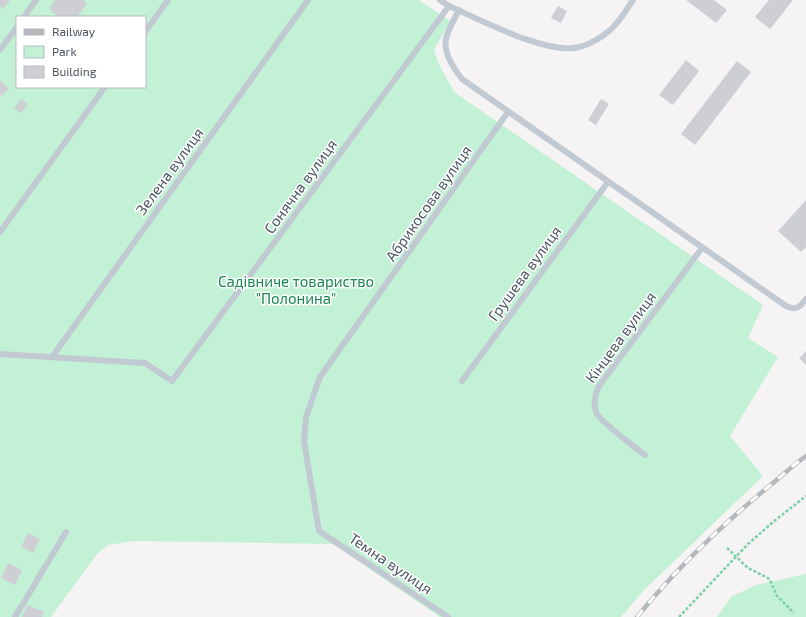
<svg xmlns="http://www.w3.org/2000/svg" width="806" height="617" viewBox="0 0 806 617" font-family="'Exo 2',sans-serif">
<style>
.green{fill:#c3f1d5;fill-rule:evenodd}
.building{fill:#cdcfd5}
.lines{fill:none;stroke-linecap:round;stroke-linejoin:round}
.path{stroke:#7ad0a6;stroke-width:2.5;stroke-dasharray:3 2;stroke-linecap:butt}
.service{stroke:#c1cad2;stroke-width:6}
.rail-casing{stroke:#b5b8bd;stroke-width:4.5}
.rail{stroke:#fff;stroke-width:3;stroke-dasharray:9;stroke-linecap:butt}
.labels{text-anchor:middle;dominant-baseline:central;stroke-width:3;stroke-linejoin:round;paint-order:stroke}
.street-label{font-size:15px;fill:#4a5661;stroke:#fff}
.park-label{font-size:15px;fill:#17864f;stroke:#fff}
</style>
<rect width="100%" height="100%" fill="#f5f3f3"/>
<!-- green -->
<g class="green">
<path d="M0,0h419l31,21 -16,29 4,12 16,30 309,213 -15,33 30,19 -48,79 33,40 -120,115 -22,26h-181l-107,-73 -199,-3 -26,4 -11,9 -46,63h-51zM17,17h128v70h-128z"/>
<path d="M806,574v43h-89l14,-20 25,-12z"/>
</g>
<!-- building -->
<g class="building">
<path d="M0,0h10l-7,9 -3,-3z"/>
<path d="M55,0h29l3,3 -10,14h-18l-10,-8z"/>
<path d="M686,0h28l13,10 -11,13z"/>
<path d="M769,0h24l-23,29 -15,-12z"/>
<path d="M558,6l9,5 -6,12 -10,-5z"/>
<path d="M686,60l13,11 -26,34 -14,-10z"/>
<path d="M737,61l14,11 -56,73 -14,-11z"/>
<path d="M0,80l9,8 -7,8 -2,-2z"/>
<path d="M21,99l7,5 -7,9 -7,-5z"/>
<path d="M601,99l8,5 -13,21 -8,-5z"/>
<path d="M806,200v47l-5,5 -23,-21z"/>
<path d="M806,351v14l-7,-7z"/>
<path d="M28,533l12,6 -7,14 -12,-6z"/>
<path d="M8,563l14,7 -7,15 -14,-7z"/>
<path d="M27,605l17,7 -2,5h-20z"/>
</g>
<g class="lines">
<!-- path -->
<g class="path">
<path d="M727,548l21,20 20,10 2,2 7,16 17,17"/>
<path d="M679,617l69,-73 25,-22 33,-26"/>
</g>
<!-- service -->
<g class="service">
<path d="M440,0l9,6c30,13 99,50 130,41 9,-2 22,-9 30,-16 10,-8 17,-21 24,-31"/>
<path d="M459,10c-4,8 -12,21 -13,29 -3,14 8,30 16,40l324,227c10,5 14,1 20,-7"/>
<path d="M24,17l12,-17"/>
<path d="M145,32l23,-32"/>
<path d="M0,50l17,-23"/>
<path d="M0,232l105,-145"/>
<path d="M0,354l145,9 27,18 277,-375"/>
<path d="M52,357l256,-357"/>
<path d="M462,381l146,-199"/>
<path d="M645,455c-9,-7 -46,-34 -49,-43 -3,-10 -1,-17 3,-26l103,-138"/>
<path d="M15,617l51,-85"/>
<path d="M448,617l-129,-86 -15,-90 2,-24 14,-40 188,-265"/>
</g>
<defs>
<path id="rail" d="M637,617c39,-48 84,-91 131,-130 13,-10 25,-22 38,-31"/>
</defs>
<!-- rail casing -->
<use href="#rail" class="rail-casing"/>
<!-- rail -->
<use href="#rail" class="rail"/>
</g>
<g class="labels">
<!-- street labels -->
<g class="street-label">
<text transform="translate(169 171) rotate(-54)">Зелена вулиця</text>
<text transform="translate(300 186) rotate(-54)">Сонячна вулиця</text>
<text transform="translate(428 203) rotate(-55)">Абрикосова вулиця</text>
<text transform="translate(524 273) rotate(-54)">Грушева вулиця</text>
<text transform="translate(620 337) rotate(-54)">Кінцева вулиця</text>
<text transform="translate(391 563) rotate(34)">Темна вулиця</text>
</g>
<!-- park labels -->
<g class="park-label">
<text x="296" y="281">Садівниче товариство<tspan x="296" dy="17">"Полонина"</tspan></text>
</g>
</g>
<!-- legend -->
<rect x="16" y="16" width="130" height="72" fill="#ffffff" stroke="#b7bbc0"/>
<rect x="24" y="29" width="20" height="6" fill="#b5b8bd" stroke="#b7bbc0"/>
<text x="52" y="36" font-size="12" fill="#4a5661">Railway</text>
<rect x="24" y="46" width="20" height="12" fill="#c3f1d5" stroke="#b7bbc0"/>
<text x="52" y="56" font-size="12" fill="#4a5661">Park</text>
<rect x="24" y="66" width="20" height="12" fill="#cdcfd5" stroke="#b7bbc0"/>
<text x="52" y="76" font-size="12" fill="#4a5661">Building</text>
</svg>
